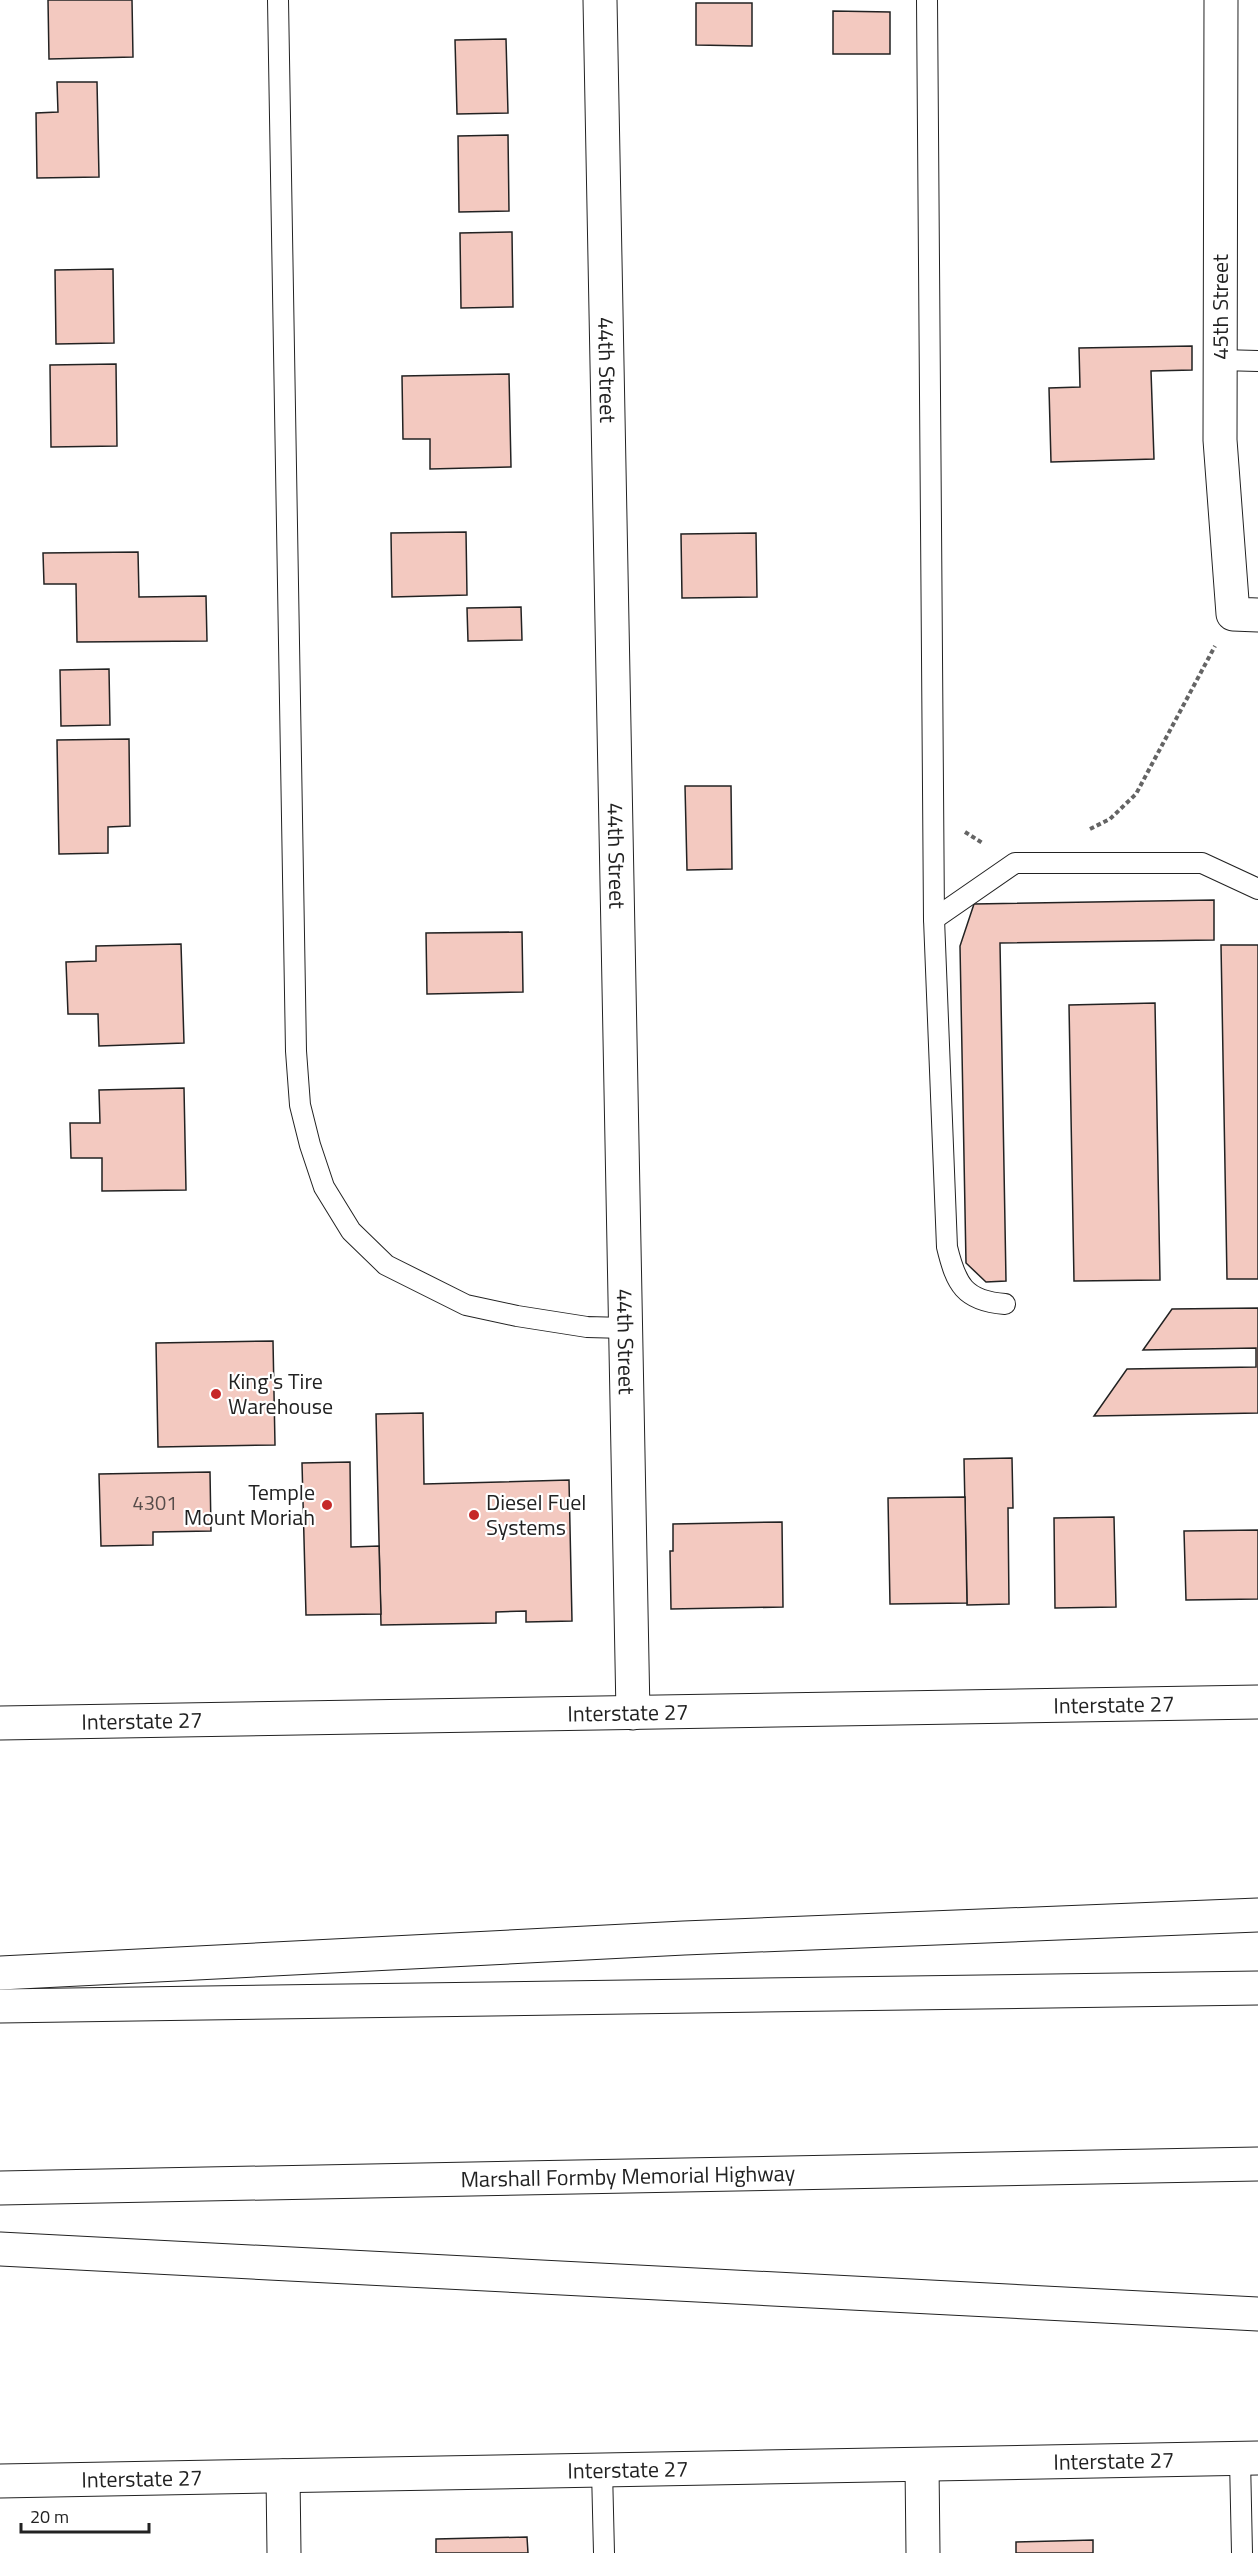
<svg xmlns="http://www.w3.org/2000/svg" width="1258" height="2553" viewBox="0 0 1258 2553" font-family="'Titillium Web',sans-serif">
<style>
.building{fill:#f3c9c0;stroke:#222;stroke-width:1.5}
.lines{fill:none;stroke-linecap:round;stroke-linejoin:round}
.service-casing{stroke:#222;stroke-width:22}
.minor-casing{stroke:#222;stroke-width:35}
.secondary-casing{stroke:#222;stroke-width:35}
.motorway-casing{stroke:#222;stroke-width:35}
.path{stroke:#646464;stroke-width:4;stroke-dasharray:4.5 3;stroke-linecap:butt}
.service{stroke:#fff;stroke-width:20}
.minor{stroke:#fff;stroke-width:33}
.secondary{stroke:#fff;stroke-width:33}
.motorway{stroke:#fff;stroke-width:33}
.poi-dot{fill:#c62828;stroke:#fff;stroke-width:2}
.labels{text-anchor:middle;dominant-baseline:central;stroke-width:4.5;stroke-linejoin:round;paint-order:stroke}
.number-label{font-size:20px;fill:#564c4a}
.street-label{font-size:22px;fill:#222;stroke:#fff}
.poi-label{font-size:22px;fill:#222;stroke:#fff;text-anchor:start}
</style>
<rect width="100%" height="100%" fill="#fff"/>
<!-- building -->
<g class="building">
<path d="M48,0h84l1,57 -84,2z"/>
<path d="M696,3h56v43l-56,-1z"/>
<path d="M833,11l57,1v42h-57z"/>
<path d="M506,39l2,74 -51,1 -2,-74z"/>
<path d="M57,82h40l2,95 -62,1 -1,-65 22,-1z"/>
<path d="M508,135l1,76 -50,1 -1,-76z"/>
<path d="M512,232l1,75 -52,1 -1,-75z"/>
<path d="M113,269l1,74 -58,1 -1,-74z"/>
<path d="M1192,346v24l-41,1 3,88 -103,3 -2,-74 31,-1 -1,-39z"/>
<path d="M116,364l1,82 -66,1 -1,-82z"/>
<path d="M509,374l2,93 -81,2v-30h-27l-1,-63z"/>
<path d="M466,532l1,63 -75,2 -1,-64z"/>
<path d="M756,533l1,64 -75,1 -1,-64z"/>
<path d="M138,552l1,45 67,-1 1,45 -130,1 -1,-58h-32l-1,-31z"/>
<path d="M521,607l1,33 -54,1 -1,-33z"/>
<path d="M109,669l1,56 -49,1 -1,-56z"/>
<path d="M129,739l1,87 -22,1v26l-49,1 -2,-114z"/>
<path d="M685,786h46l1,83 -45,1z"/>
<path d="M1214,900v40l-214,3 6,338 -20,1 -20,-19 -6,-317 14,-42z"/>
<path d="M522,932l1,60 -96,2 -1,-61z"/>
<path d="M181,944l3,99 -85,3 -1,-32h-30l-2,-52 30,-1v-15z"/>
<path d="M1221,945h37v334h-31z"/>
<path d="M1155,1003l5,277 -86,1 -5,-276z"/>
<path d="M184,1088l2,102 -84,1v-33h-31l-1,-35h30l-1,-33z"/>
<path d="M1258,1308v105l-164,3 33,-47 129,-2v-19l-113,2 29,-41z"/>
<path d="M273,1341l2,104 -117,2 -2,-104z"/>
<path d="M423,1413l1,71 145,-4 3,141 -46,1v-11l-30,1v11l-115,2 -5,-211z"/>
<path d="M1012,1458l1,50h-5l1,96 -42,1 -3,-146z"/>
<path d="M350,1462l1,85 28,-1 2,68 -75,1 -4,-152z"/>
<path d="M210,1472l1,59 -58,1v13l-52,1 -2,-72z"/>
<path d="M965,1497l2,106 -77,1 -2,-106z"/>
<path d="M1114,1517l2,90 -61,1 -1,-90z"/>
<path d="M782,1522l1,85 -112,2 -1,-58h3v-27z"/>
<path d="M1258,1530v69l-72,1 -2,-69z"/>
<path d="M527,2537l1,16h-92v-14z"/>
<path d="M1093,2540v13h-77v-11z"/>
</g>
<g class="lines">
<defs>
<g id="service">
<path d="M278,0l18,1051 4,54 10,40 14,42 27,44 35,34 80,40 51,11 70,11 38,1"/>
<path d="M927,0l7,919 13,328c9,37 17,54 58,57"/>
<path d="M1220,360l38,1"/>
<path d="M934,919l81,-56h187l56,26"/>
<path d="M1240,2459l2,94"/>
<path d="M602,2470l2,83"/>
</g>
<g id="minor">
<path id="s1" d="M600,0l33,1713"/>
<path d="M1221,0l-1,440 13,174 25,1"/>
<path d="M922,2465l1,88"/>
<path d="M283,2476l1,77"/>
</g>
<g id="secondary">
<path id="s2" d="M0,1723l1258,-21"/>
<path id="s3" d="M0,2481l1258,-23"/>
</g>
<g id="motorway">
<path d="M0,1973l684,-35 574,-23"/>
<path d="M0,2006l1258,-18"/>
<path id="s4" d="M0,2188l1258,-24"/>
<path d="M0,2249l1258,65"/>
</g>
</defs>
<!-- service casing -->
<use href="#service" class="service-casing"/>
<!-- minor casing -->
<use href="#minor" class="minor-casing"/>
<!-- secondary casing -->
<use href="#secondary" class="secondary-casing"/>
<!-- motorway casing -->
<use href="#motorway" class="motorway-casing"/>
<!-- path -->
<g class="path">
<path d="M1090,829l20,-10 26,-25 79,-148"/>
<path d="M965,832l19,12"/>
</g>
<!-- service -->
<use href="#service" class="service"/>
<!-- minor -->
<use href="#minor" class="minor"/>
<!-- secondary -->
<use href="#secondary" class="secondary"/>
<!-- motorway -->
<use href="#motorway" class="motorway"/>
</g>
<!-- markers -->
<g class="poi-dot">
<circle cx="216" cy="1394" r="6"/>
<circle cx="327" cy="1505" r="6"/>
<circle cx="474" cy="1515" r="6"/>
</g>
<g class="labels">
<!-- number labels -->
<g class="number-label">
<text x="155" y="1502">4301</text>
</g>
<!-- street labels -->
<g class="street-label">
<text transform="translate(1220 307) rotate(-90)">45th Street</text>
<text stroke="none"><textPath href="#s1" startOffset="370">44th Street</textPath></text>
<text stroke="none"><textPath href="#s1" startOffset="856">44th Street</textPath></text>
<text stroke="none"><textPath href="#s1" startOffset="1342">44th Street</textPath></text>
<text stroke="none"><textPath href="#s2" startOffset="1114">Interstate 27</textPath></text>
<text stroke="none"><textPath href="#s2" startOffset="628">Interstate 27</textPath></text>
<text stroke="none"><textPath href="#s2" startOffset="142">Interstate 27</textPath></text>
<text stroke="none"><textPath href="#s4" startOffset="628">Marshall Formby Memorial Highway</textPath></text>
<text stroke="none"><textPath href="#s3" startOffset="1114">Interstate 27</textPath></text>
<text stroke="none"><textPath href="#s3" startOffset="628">Interstate 27</textPath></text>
<text stroke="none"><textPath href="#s3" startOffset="142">Interstate 27</textPath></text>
</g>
<!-- poi labels -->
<g class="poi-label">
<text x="228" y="1381">King's Tire<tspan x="228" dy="25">Warehouse</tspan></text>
<text x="315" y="1492" text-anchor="end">Temple<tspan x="315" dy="25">Mount Moriah</tspan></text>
<text x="486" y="1502">Diesel Fuel<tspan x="486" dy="25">Systems</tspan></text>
</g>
</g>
<!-- scale -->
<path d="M21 2523v9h128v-9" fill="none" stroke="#222222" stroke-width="3"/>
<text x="30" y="2523" font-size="18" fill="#222222" stroke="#ffffff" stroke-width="4.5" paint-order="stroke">20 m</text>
</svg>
